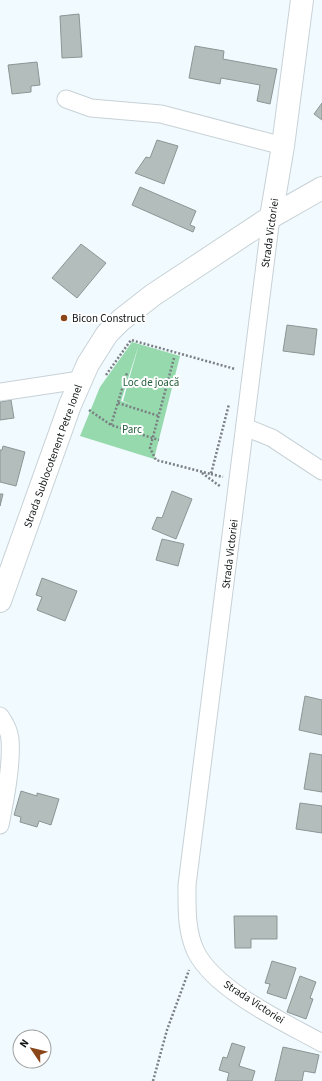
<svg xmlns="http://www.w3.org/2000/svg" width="322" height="1081" viewBox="0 0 322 1081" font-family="'Source Sans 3',sans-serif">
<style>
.green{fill:#95d9ac}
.building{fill:#b2bdbc;stroke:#8b9594}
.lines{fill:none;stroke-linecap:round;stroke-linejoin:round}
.minor-casing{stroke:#c8d2d6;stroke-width:19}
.secondary-casing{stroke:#c8d2d6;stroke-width:24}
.path{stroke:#797f82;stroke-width:2.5;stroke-dasharray:2 2;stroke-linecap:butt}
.minor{stroke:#fff;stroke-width:17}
.secondary{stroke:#fff;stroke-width:22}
.poi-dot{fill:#8a4619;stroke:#fff;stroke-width:1.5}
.labels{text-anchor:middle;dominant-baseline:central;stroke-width:4;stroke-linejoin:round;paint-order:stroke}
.street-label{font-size:11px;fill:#101314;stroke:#fff}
.poi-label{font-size:11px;fill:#101314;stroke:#fff;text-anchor:start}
.park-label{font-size:11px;fill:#235d3b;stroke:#fff}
</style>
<rect width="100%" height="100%" fill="#f1faff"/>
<!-- green -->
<path class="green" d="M132,342l7,2 -18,57 12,4 -10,-4 16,-57 41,12 -26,103 -74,-23 20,-49z"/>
<!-- building -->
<g class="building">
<path d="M79,14l3,43 -20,1 -2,-42z"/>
<path d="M195,46l29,5 -1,8 54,10 -7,35 -13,-3 3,-16 -39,-7 -1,6 -31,-6z"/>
<path d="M37,62l3,23 -9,1v6l-19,2 -4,-29z"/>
<path d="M322,103v17l-8,-6z"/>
<path d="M157,140l21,6 -14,38 -29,-11 11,-16 4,1z"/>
<path d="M140,187l56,24 -6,14 5,2 -2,5 -61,-27z"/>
<path d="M81,244l25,19 -29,35 -25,-20z"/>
<path d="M287,325l30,4 -3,26 -31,-4z"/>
<path d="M11,400l3,18 -14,2v-18z"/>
<path d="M3,446l22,6 -9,34 -16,-4v-32h2z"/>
<path d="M172,491l20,8 -16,40 -24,-10 5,-12 5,1z"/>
<path d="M0,494h3l-3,12z"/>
<path d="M162,539l22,5 -6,22 -22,-6z"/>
<path d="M42,578l35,13 -12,30 -28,-11 5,-13 -6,-2z"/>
<path d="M305,696l17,4v35l-23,-5z"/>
<path d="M310,753l12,2v37l-18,-3z"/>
<path d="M21,791l16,5v-3l22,6 -8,26 -12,-4 -2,6 -17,-5 1,-5 -7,-2z"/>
<path d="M300,803l22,3v27l-26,-4z"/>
<path d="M234,916h43v23h-26v9h-16z"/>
<path d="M272,961l24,7 -10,31 -19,-6 3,-9 -5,-1z"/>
<path d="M300,976l16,6 -6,16 3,1 -7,20 -19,-7z"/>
<path d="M232,1043l13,4 -6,19 16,5 -3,10h-25l2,-8 -10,-3 4,-13 4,1z"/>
<path d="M283,1047l36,8 -4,18 -11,-2 -2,10h-27z"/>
</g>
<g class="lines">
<defs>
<g id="minor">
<path d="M66,99l25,9 70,6 122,32"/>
<path d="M271,217l-84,668c0,23 -1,46 9,67 20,39 88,70 126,91"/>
<path d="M0,392l80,-12"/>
<path d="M245,427l27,11 50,33"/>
<path d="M0,716c5,7 9,14 10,23 2,26 -5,61 -10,86"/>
</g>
<g id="secondary">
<path d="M271,217l12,-71 19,-146"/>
<path d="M0,601l70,-196 18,-41 19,-30 14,-14 32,-25 118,-78 51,-29"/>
</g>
</defs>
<!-- minor casing -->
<use href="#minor" class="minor-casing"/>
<!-- secondary casing -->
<use href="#secondary" class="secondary-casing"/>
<!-- path -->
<g class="path">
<path d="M174,358l-24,90 6,12 55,14 18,-70"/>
<path d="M106,375l25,-35 104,29"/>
<path d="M118,403l41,13"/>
<path d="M89,410l22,15 48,15"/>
<path d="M111,425l16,-52"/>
<path d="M202,473l19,14"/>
<path d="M211,474l12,3"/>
<path d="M153,1081l14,-51 22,-60"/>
</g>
<!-- minor -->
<use href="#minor" class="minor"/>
<!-- secondary -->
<use href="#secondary" class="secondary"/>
</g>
<!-- markers -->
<circle class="poi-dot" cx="64" cy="318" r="4"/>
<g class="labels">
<!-- street labels -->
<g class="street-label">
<text transform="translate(270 233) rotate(-82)">Strada Victoriei</text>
<text transform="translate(53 456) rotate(-70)">Strada Sublocotenent Petre Ionel</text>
<text transform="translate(230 554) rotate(-83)">Strada Victoriei</text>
<text transform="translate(254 1002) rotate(33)">Strada Victoriei</text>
</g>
<!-- poi labels -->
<g class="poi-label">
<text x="72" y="318">Bicon Construct</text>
</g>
<!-- park labels -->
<g class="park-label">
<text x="151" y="382">Loc de joacă</text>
<text x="132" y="429">Parc</text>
</g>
</g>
<!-- north arrow -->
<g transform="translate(32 1049) rotate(305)"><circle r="19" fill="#ffffff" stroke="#9fa1a1"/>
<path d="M0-3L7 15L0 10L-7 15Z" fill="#8a4619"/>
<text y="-6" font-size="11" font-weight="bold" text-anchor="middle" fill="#101314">N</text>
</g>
</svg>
